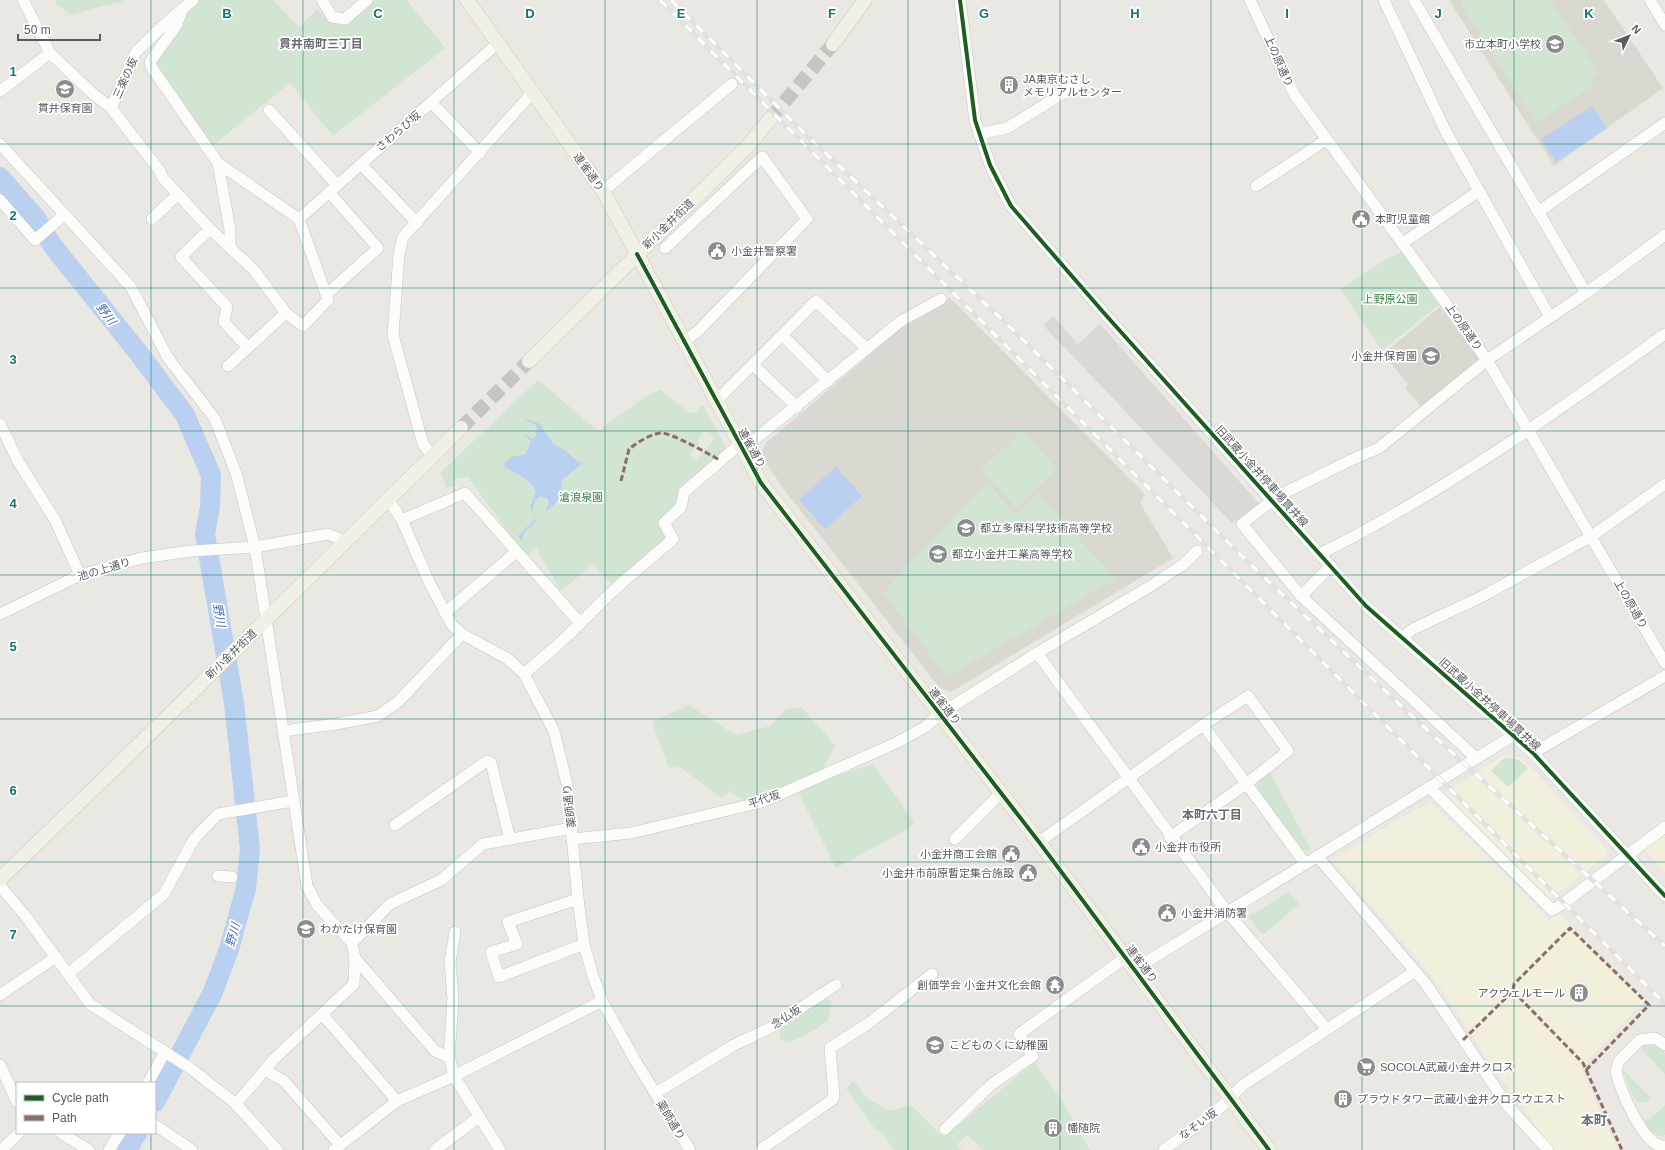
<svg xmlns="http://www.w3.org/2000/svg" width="1665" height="1150" viewBox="0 0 1665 1150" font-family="Arial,'Noto Sans JP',sans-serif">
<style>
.commercial{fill:#f2f0dc}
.industrial{fill:#dad9d4}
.education{fill:#d9d8d1}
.green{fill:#d2e4d2;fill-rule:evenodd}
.water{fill:#b9d0f1}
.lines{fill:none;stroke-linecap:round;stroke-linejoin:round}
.river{stroke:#b9d0f1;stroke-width:20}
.major-tunnel{stroke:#c5c5c2;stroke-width:14;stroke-dasharray:14 7;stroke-linecap:butt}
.minor-casing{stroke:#c5c5c3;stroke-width:12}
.major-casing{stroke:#cfcbb3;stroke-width:15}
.minor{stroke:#fcfcfb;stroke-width:11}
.major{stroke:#f1f0e6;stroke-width:14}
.rail-casing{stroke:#e1e1e0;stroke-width:4.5}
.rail{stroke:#fff;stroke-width:3;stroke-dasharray:9;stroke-linecap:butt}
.quiet{stroke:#8d6e63;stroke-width:3;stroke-dasharray:6 3;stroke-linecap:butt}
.cycleway-casing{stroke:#fff;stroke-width:6}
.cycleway{stroke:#1b5e20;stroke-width:4}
.grid{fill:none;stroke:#0f766e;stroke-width:1;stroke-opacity:0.55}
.labels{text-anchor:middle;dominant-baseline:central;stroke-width:3.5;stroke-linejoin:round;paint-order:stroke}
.poi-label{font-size:11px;fill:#595b60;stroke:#fff;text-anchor:start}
.street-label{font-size:11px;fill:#595b60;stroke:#fff}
.park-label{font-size:11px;fill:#3b7e48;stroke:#fff}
.neighbourhood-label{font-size:12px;font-weight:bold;fill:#6a6d72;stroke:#fff}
.water-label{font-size:12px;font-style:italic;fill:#4a6eb7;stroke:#fff}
.quarter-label{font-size:13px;font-weight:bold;fill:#6a6d72;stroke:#fff}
.grid-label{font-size:13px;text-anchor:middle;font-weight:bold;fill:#0f766e;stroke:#fff;stroke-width:3.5;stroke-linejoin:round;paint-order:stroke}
</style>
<rect width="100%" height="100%" fill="#e9e8e3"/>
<!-- commercial -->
<g class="commercial">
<path d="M1504,755l16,3 11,9 78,86 -59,46 -105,-106z"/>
<path d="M1431,802l118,118 10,-6 86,86 -65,67 38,83h-64l-53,-72 -68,-101 -98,-114 1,-5 63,-39z"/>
<path d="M1665,834v38l-21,-23z"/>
</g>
<!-- industrial -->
<path class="industrial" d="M1053,316l25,28 22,-20 160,181 -28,18 -189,-198z"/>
<!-- education -->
<g class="education">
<path d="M1449,0h155l59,88 -109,78z"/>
<path d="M950,298l195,196 -5,9 33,55 -222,134 -12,-5 -153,-195 -25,-36 5,-13 133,-113z"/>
<path d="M1440,307l39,51 -57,49 -17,-19 3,-4 -25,-30z"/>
</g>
<!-- green -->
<g class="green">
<path d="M55,0h68l-1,2 -20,4 -31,9 -15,-11z"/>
<path d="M197,0h76l26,27 18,-18 10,10 17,5 31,-24h32l38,48 -112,88 -43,-53 -79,64 -57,-83 32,-54z"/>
<path d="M1464,0h86l49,73 -9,6 4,6 -58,38 -76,-120z"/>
<path d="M1402,252l37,53 -57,45 -42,-61 43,-28z"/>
<path d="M538,380l60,51 48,-35 14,-6 30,23h4l9,-8 25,46 -44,41 -3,15 -17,16 9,16 -57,49 -23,-24 -32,27 -25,-43 -10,9 -58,-80 -14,2v7l-8,2 -5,-16zM705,430l10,8 -19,22 -6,-5 9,-12 -2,-2z"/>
<path d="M1022,430l35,39 -41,39 -35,-38z"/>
<path d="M987,482l29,32 22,-20 78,85 -169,98 -64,-84z"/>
<path d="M689,705l46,30 35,-9 16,-17 15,-2 34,38 -12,24 13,7 37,-12 41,58 -6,7 -72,39 -43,-86 -46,20 -17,-11 -8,7 -42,-31 -11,1 -17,-46z"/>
<path d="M1505,757l14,3 9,8 -20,19 -17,-16z"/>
<path d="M1270,772l40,76 -1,2h-7l-45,-61v-8z"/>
<path d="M1288,892l11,12 -36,31 -15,-18z"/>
<path d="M824,999l8,2 -4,19 -13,10 -26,13 -9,-3v-15z"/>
<path d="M1644,1045l14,2 7,7v20l-22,-23 -1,-3z"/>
<path d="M1035,1063l31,44 24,43h-107l-15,-15 -11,9 4,6h-68l-10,-17 -8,-4 -29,-41 7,-7 15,18 22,12 21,-6 32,32c32,-24 60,-51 92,-74z"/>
<path d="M1623,1072h2l25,25 -2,5h-10l-4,-4z"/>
<path d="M1665,1105v30l-7,1 -10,-8 -4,-8 6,-1z"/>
</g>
<!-- water -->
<g class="water">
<path d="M1592,106l15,22 -51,34 -15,-23z"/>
<path d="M522,417l18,7 13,19 13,8 13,12 7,-2c-10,6 -16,14 -25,20 4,15 -5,23 -16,31l4,-9 -2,-5 -7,-2 -4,3 -4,12 4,10 -12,12 -2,8 -4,-5 17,-17 -5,-11 6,-17c-5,-12 -21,-18 -31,-24l-1,-4 7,-6 15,-3 5,-12 -7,-8 9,5 3,-3 1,-10z"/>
<path d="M836,467l26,29 -37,33 -26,-30z"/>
</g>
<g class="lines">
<!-- river -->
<g class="river">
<path d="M0,177l36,41 16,27 85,106 48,64 26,60 -1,32 -5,27 29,169 16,146 -4,39 -17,61 -16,43 -58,110"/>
<path d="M127,1150l10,-17"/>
</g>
<!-- major-tunnel -->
<g class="major-tunnel">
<path d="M771,118l62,-74"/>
<path d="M461,428l68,-67"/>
</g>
<defs>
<g id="minor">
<path d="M322,0l10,17 13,2 22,-19"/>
<path d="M960,0l15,120 15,45 21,41 93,107 262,293 167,147 132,143"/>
<path d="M1250,0l44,94 193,266 178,303"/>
<path d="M1384,0l62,132 104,185"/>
<path d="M1414,0l172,293"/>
<path d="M1650,0l15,25"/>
<path d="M182,10l-6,16 -26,36 2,6 66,95 12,67v17"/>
<path d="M50,53l41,39 20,16 49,63 2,6 48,52 44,41 32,43 17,13 25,-26 -29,-81"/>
<path d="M0,91l50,-38 -27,-53"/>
<path d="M431,102l49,51"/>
<path d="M111,108l25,-56 32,-31 25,-21"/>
<path d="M269,110l68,75"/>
<path d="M979,134l28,-6 74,-46"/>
<path d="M0,144l131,143 37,71 47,61 21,54 19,74 52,339 10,19 35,38 3,15 -1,26 -80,75 -38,45"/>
<path d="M218,163l81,56 199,-176"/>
<path d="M361,164l56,59"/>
<path d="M1256,186l70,-46"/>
<path d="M603,191l129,-107"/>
<path d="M0,200l35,40 29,-25"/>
<path d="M1538,212l127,-89"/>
<path d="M152,219l26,-25"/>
<path d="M210,229l-29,28 46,50 -3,15 23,25"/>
<path d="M1403,243l76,-52"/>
<path d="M665,248l97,-91 45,62 -110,113 -13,9"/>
<path d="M327,294l51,-46 -49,-56"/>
<path d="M782,335l46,46"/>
<path d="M753,365l44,42"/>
<path d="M228,366l58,-53"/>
<path d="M717,400l99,-99 51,48"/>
<path d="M0,424l18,37 37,59 25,55"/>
<path d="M743,449l158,-128 40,-22"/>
<path d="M433,457l-10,-13 -30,-109 6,-81 4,-17 130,-145"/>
<path d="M388,499l14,21 28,64 22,41 10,9 46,25 16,15 30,57 13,53 11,115 6,45 9,32 9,25 33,59 55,90"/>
<path d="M402,520l63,-27 115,130"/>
<path d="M1320,554c122,-61 234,-140 345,-220"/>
<path d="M1301,596l30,-30"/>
<path d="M445,613l71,-61"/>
<path d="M0,614l80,-39 62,-17 49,-7 64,-4 73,-13 17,7"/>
<path d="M1402,638l11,-9 68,-32 111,-61 73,-52"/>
<path d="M1037,653l190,259 100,117"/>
<path d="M524,674l37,-32 55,-54 57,-49 -9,-16 17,-16 3,-15 56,-48"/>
<path d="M1203,725l102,138"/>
<path d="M283,731l53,-7 42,-8 21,-15 63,-67"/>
<path d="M1533,753l132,-77"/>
<path d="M1476,758l-175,-162 -59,-72 36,-28 73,-36 28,-12 108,-88 99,-67 79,-58"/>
<path d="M1429,787l123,123 9,-5 104,-78"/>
<path d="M395,825l92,-64 4,2 19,76"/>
<path d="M572,839l59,-6 131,-31 134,-59 29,-16 15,-13 97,-61 112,-66 35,-23 13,-13"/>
<path d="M955,839l46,-46"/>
<path d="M1039,842l164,-117 45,-29 40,55 -42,33 -76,53"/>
<path d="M1317,856l109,128 81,121 41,45"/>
<path d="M218,876l14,1"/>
<path d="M0,886l24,28 66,90 100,64 46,36 41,46"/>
<path d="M578,899l-70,23 9,22 -26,8 8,25 85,-33"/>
<path d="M455,932l-5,30 3,37 -4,58 5,19 46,74"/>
<path d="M352,943l38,-39 51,-24 42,-36 89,-16"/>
<path d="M355,958l80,93 14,6"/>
<path d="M1135,969l379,-234"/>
<path d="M68,974l96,-80 30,-55 24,-25 75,-13"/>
<path d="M0,995l56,-38"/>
<path d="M322,1014l75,87"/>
<path d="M1665,1045l-10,-7 -15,2 -21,21 -3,10c3,17 29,79 49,75"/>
<path d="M0,1065l17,37"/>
<path d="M265,1070l19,11 56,64"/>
<path d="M148,1083l17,-31"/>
<path d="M656,1093l78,-48 34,-16 68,-44"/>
<path d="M155,1125l37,25"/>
<path d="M945,1129l47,-45 41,-28 -14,-22 107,-77"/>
<path d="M61,1133l28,17"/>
<path d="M1,1150l18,-17"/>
<path d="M109,1150l11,-17"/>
<path d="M334,1150l63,-49 57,-25 148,-75"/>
<path d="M435,1150l44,-33"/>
<path d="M760,1150l72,-50 2,-4 -4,-48 39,-25 63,-49"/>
<path d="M1164,1150l57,-43 22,-22 171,-113"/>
</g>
<g id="major">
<path d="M467,0l136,191 158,292 278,359 230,308"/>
<path d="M833,44l32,-44"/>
<path d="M529,361l218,-214 24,-29"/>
<path d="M0,879l113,-109 348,-342"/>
</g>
</defs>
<!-- minor casing -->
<use href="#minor" class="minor-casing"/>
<!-- major casing -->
<use href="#major" class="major-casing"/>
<!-- minor -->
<use href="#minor" class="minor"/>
<!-- major -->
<use href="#major" class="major"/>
<defs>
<g id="rail">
<path d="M660,0l1005,1004"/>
<path d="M671,0l125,125 215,203 238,235 164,154 252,229"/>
</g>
</defs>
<!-- rail casing -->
<use href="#rail" class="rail-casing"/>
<!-- rail -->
<use href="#rail" class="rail"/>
<!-- quiet -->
<g class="quiet">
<path d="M621,481l8,-32c9,-7 20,-14 31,-16 11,-1 48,21 60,27"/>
<path d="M1513,991l70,72 39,87"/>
<path d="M1463,1040l50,-49 1,-7 56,-56 79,77 -63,65"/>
</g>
<defs>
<g id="cycleway">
<path d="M960,0l15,120 15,45 21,41 93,107 262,293 167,147 132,143"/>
<path d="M637,254l124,229 278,359 230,308"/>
</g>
</defs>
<!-- cycleway casing -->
<use href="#cycleway" class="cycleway-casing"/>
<!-- cycleway -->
<use href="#cycleway" class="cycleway"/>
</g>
<!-- grid -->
<path class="grid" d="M151,0v1083M303,0v1150M454,0v1150M605,0v1150M757,0v1150M908,0v1150M1060,0v1150M1211,0v1150M1362,0v1150M1514,0v1150M0,144h1665M0,288h1665M0,431h1665M0,575h1665M0,719h1665M0,862h1665M0,1006h1665M151,1133v17"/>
<!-- icons -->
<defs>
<symbol id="school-disc" viewBox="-11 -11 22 22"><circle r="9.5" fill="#8b8c8e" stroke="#fff"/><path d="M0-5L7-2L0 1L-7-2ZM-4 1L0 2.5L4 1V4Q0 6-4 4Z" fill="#fff"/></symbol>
<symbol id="building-disc" viewBox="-11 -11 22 22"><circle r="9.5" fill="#8b8c8e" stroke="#fff"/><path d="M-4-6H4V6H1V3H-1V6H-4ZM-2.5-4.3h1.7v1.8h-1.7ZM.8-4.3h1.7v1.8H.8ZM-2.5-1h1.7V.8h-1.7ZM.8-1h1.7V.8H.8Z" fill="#fff"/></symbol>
<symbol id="civic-disc" viewBox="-11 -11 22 22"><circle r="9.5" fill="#8b8c8e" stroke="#fff"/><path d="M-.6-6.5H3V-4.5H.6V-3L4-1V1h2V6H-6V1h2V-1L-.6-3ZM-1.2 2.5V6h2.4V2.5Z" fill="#fff"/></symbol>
<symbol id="temple-disc" viewBox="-11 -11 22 22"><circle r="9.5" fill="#8b8c8e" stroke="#fff"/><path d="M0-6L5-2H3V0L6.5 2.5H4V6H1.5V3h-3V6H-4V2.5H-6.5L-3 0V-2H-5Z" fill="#fff"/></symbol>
<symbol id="supermarket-disc" viewBox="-11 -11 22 22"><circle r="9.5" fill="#8b8c8e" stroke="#fff"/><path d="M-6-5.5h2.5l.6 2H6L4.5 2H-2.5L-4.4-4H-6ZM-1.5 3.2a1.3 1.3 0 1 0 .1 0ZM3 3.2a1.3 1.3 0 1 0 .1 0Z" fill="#fff"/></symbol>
</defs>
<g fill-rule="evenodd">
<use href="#school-disc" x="1544" y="33" width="22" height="22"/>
<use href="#building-disc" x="998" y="74" width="22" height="22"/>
<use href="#school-disc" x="54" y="78" width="22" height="22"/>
<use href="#civic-disc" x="1350" y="208" width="22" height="22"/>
<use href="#civic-disc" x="706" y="240" width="22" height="22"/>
<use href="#school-disc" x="1420" y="345" width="22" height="22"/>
<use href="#school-disc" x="955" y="517" width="22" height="22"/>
<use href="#school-disc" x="927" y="543" width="22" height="22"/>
<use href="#civic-disc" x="1130" y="836" width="22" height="22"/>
<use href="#civic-disc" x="1000" y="843" width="22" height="22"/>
<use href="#civic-disc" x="1017" y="862" width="22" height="22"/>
<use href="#civic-disc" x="1156" y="902" width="22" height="22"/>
<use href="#school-disc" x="295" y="918" width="22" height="22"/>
<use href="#temple-disc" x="1044" y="974" width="22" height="22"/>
<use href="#building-disc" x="1568" y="982" width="22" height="22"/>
<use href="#school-disc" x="924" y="1034" width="22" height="22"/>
<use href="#supermarket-disc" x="1355" y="1056" width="22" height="22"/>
<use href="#building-disc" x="1332" y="1088" width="22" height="22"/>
<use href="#building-disc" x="1042" y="1117" width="22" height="22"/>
</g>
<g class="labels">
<!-- poi labels -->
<g class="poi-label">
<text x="1541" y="44" text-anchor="end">市立本町小学校</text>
<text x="1023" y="79">JA東京むさし<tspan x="1023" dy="13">メモリアルセンター</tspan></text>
<text x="65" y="108" text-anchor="middle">貫井保育園</text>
<text x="1375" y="219">本町児童館</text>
<text x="731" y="251">小金井警察署</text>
<text x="1417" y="356" text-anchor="end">小金井保育園</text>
<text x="980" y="528">都立多摩科学技術高等学校</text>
<text x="952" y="554">都立小金井工業高等学校</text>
<text x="1155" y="847">小金井市役所</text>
<text x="997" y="854" text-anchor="end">小金井商工会館</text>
<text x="1014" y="873" text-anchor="end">小金井市前原暫定集合施設</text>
<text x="1181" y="913">小金井消防署</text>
<text x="320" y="929">わかたけ保育園</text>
<text x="1041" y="985" text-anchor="end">創価学会 小金井文化会館</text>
<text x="1565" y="993" text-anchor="end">アクウェルモール</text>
<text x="949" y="1045">こどものくに幼稚園</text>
<text x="1380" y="1067">SOCOLA武蔵小金井クロス</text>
<text x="1357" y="1099">プラウドタワー武蔵小金井クロスウエスト</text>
<text x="1067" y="1128">幡随院</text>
</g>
<!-- street labels -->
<g class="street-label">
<text transform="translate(1279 61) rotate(66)">上の原通り</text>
<text transform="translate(125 78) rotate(-66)">三楽の坂</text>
<text transform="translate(398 131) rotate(-41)">さわらび坂</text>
<text transform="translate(589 172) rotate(55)">連雀通り</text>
<text transform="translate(668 224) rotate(-44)">新小金井街道</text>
<text transform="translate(1464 327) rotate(55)">上の原通り</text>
<text transform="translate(752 448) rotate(61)">連雀通り</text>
<text transform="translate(1262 476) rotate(48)">旧武蔵小金井停車場貫井線</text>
<text transform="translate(104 569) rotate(-17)">池の上通り</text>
<text transform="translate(1631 604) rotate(60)">上の原通り</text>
<text transform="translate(231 654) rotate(-44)">新小金井街道</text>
<text transform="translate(1490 704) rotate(42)">旧武蔵小金井停車場貫井線</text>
<text transform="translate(945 706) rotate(52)">連雀通り</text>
<text transform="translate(764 799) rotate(-19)">平代坂</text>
<text transform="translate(569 806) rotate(-97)">薬師通り</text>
<text transform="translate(1142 964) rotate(53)">連雀通り</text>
<text transform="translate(786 1017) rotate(-33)">念仏坂</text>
<text transform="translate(671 1120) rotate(59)">薬師通り</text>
<text transform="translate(1198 1124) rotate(-36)">なそい坂</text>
</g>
<!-- park labels -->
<g class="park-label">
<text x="1390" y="299">上野原公園</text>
<text x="581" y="497">滄浪泉園</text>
</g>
<!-- neighbourhood labels -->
<g class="neighbourhood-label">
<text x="321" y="44">貫井南町三丁目</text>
<text x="1212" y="815">本町六丁目</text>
</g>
<!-- water labels -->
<g class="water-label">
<text transform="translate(106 314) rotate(52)">野川</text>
<text transform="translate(219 615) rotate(80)">野川</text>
<text transform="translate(233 935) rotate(-74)">野川</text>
</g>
<!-- quarter labels -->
<g class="quarter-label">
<text x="1594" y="1120">本町</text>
</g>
</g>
<g class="grid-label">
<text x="227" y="18">B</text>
<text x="378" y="18">C</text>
<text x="530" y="18">D</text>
<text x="681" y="18">E</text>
<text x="832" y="18">F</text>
<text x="984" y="18">G</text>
<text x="1135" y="18">H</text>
<text x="1287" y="18">I</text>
<text x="1438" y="18">J</text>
<text x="1589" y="18">K</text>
<text x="13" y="76">1</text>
<text x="13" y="220">2</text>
<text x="13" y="364">3</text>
<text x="13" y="508">4</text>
<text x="13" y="651">5</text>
<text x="13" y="795">6</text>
<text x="13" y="939">7</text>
</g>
<!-- legend -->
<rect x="16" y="1082" width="140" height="52" fill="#ffffff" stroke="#bdbdbf"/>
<rect x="24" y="1095" width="20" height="6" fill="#1b5e20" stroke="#bdbdbf"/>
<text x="52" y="1102" font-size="12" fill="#595b60">Cycle path</text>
<rect x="24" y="1115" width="20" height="6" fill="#8d6e63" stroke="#bdbdbf"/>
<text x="52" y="1122" font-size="12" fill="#595b60">Path</text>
<!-- north arrow -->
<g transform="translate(1629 36) rotate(47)" stroke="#ffffff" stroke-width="3" paint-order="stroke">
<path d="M0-3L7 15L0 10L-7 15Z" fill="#595b60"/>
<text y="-6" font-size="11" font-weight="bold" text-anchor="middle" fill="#595b60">N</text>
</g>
<!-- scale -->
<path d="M18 34v6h82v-6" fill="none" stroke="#595b60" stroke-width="2"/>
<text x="24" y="34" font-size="12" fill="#595b60" stroke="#ffffff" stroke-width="3" paint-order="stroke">50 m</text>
</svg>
